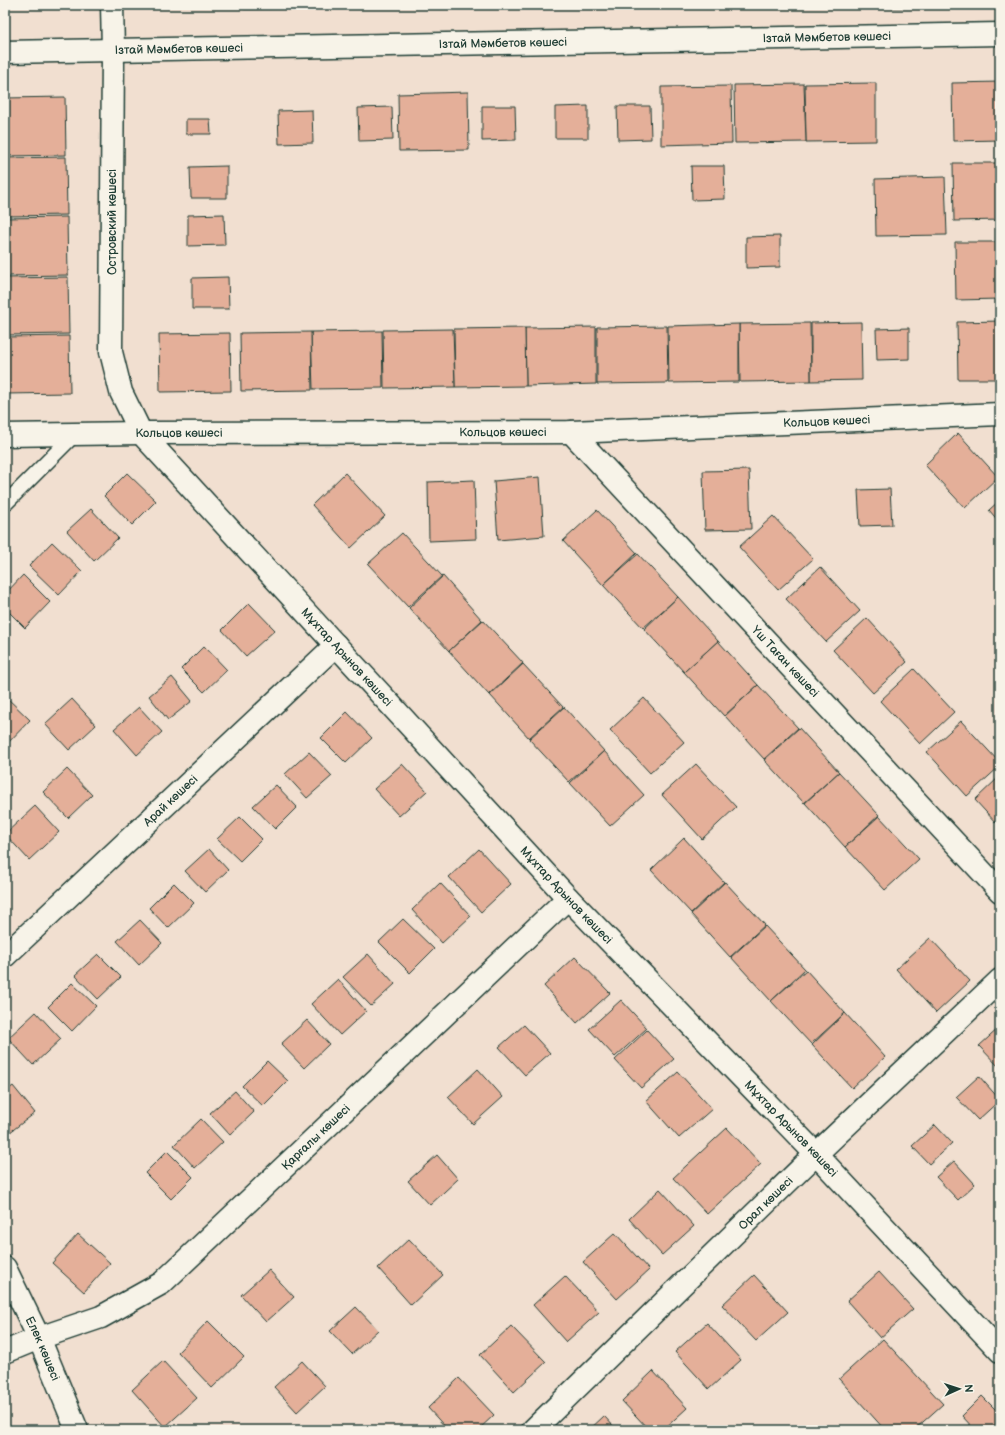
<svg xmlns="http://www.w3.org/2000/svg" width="1005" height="1435" viewBox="0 0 1005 1435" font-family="'Balsamiq Sans',sans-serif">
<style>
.building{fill:#e4af99;stroke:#1f3d34}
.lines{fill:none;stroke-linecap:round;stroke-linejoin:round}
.lane-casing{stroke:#1f3d34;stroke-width:17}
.street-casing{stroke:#1f3d34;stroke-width:25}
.secondary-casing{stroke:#1f3d34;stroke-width:25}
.lane{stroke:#f7f3e8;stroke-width:14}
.street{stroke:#f7f3e8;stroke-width:22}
.secondary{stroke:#f7f3e8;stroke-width:22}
.labels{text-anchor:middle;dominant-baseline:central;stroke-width:3;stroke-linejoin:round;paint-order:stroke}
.street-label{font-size:12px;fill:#1f3d34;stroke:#f7f3e8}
</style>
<rect width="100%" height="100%" fill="#f1dfd0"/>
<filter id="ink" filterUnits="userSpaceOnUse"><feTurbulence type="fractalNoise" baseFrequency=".025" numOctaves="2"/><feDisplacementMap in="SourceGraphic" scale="8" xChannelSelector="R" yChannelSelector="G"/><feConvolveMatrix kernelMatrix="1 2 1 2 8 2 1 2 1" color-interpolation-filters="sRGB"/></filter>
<g filter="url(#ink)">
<!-- building -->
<g class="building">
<path d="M244,5h71v3l-71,1z"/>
<path d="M855,5h70v2l-70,1z"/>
<path d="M1000,82v58l-47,1 -1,-58z"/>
<path d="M876,83v58l-70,1 -1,-58z"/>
<path d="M804,84l2,58 -71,1 -1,-58z"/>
<path d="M731,86l1,57 -71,2v-58z"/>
<path d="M468,92l1,58 -70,1 -1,-57z"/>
<path d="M65,97l1,58 -61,1v-58z"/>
<path d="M482,106h33l1,34 -34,1z"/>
<path d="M588,106v32h-33v-31z"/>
<path d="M617,106h33l1,33 -33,1z"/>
<path d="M392,107l1,33 -34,1 -1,-33z"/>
<path d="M312,110l1,33 -34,1 -1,-33z"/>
<path d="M186,119h24l1,15h-25z"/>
<path d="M66,157l1,58 -62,1v-58z"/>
<path d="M953,163h47v57l-46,1z"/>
<path d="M227,166v32h-36l-1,-31z"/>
<path d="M691,166h33l1,33 -33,1z"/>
<path d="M945,177l2,58 -71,1 -1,-57z"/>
<path d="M224,214l1,31 -37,1v-31z"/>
<path d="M67,217l1,58 -63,1v-58z"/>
<path d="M780,236v31l-34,1v-31z"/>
<path d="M955,242h45v57l-44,1z"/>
<path d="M68,277l1,57 -64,1v-57z"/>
<path d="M228,277l1,32h-37v-31z"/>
<path d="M1000,321v58h-42l-1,-57z"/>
<path d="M861,322l1,58 -51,1v-58z"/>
<path d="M810,323l1,58 -71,1 -1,-58z"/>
<path d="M739,324v58l-70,1 -1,-57z"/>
<path d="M667,326l1,57 -71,1v-57z"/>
<path d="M596,327v57l-70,2 -1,-58z"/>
<path d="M525,328l1,58 -71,1 -1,-58z"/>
<path d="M909,328v31l-32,1 -1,-31z"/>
<path d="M453,329l2,58 -71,1 -1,-58z"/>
<path d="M382,331l1,57 -70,1 -2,-57z"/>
<path d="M311,332l1,58 -71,1 -1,-58z"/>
<path d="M230,333l1,58 -71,1 -1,-58z"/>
<path d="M69,336l1,57 -65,1v-57z"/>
<path d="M958,433l40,44 -33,31 -40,-43z"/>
<path d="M749,470l2,59 -46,1 -2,-59z"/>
<path d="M127,473l29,28 -24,24 -28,-29z"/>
<path d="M345,473l40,43 -34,32 -39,-43z"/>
<path d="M540,477l4,59 -46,4 -4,-59z"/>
<path d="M474,480l2,59 -47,2 -1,-59z"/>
<path d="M890,489l2,36 -32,1 -2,-36z"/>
<path d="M1000,500v23l-11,-13z"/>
<path d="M91,509l27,29 -24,23 -27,-30z"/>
<path d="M597,510l40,43 -34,32 -40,-44z"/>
<path d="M773,516l40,43 -35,31 -39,-43z"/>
<path d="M402,533l40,43 -34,31 -40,-43z"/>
<path d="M52,542l30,29 -23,24 -30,-29z"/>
<path d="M638,554l40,43 -35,31 -40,-43z"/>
<path d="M820,567l40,44 -34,31 -40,-43z"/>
<path d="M23,575l27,27 -25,26 -20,-20v-14z"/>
<path d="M443,576l39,44 -33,31 -40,-43z"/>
<path d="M678,597l40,44 -34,31 -40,-43z"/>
<path d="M249,603l26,27 -29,26 -24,-26z"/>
<path d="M867,618l40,44 -34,31 -40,-43z"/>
<path d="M483,620l40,43 -34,32 -40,-44z"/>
<path d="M718,641l40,44 -34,31 -40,-44z"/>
<path d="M204,646l23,24 -23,22 -23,-23z"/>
<path d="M523,664l40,43 -34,31 -39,-43z"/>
<path d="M914,669l40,43 -34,32 -40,-43z"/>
<path d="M172,677l20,24 -24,19 -19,-24z"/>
<path d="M758,685l40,43 -34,31 -39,-43z"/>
<path d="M5,696l25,24 -25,26z"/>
<path d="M644,698l40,44 -34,31 -40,-43z"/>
<path d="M72,699l24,26 -27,25 -24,-26z"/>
<path d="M139,707l23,25 -25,23 -23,-26z"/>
<path d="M564,707l40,44 -35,31 -40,-43z"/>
<path d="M347,712l25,26 -26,25 -25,-25z"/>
<path d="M961,721l39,42v3l-33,30 -40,-44z"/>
<path d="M799,728l40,44 -35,31 -40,-43z"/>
<path d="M604,751l40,44 -34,31 -40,-43z"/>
<path d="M309,752l23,24 -25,22 -22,-24z"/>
<path d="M402,764l25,27 -28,25 -25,-27z"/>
<path d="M696,764l40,43 -34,32 -40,-44z"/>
<path d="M67,769l25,26 -24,23 -25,-26z"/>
<path d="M839,772l40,43 -34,32 -40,-44z"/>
<path d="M1000,776v43l-4,4 -21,-23z"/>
<path d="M276,785l21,22 -22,22 -22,-23z"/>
<path d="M35,806l24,26 -30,28 -24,-26z"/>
<path d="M879,816l40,43 -34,31 -40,-43z"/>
<path d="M240,817l22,22 -22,22 -23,-22z"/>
<path d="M684,838l40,44 -33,31 -40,-43z"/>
<path d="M209,849l19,21 -23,22 -20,-21z"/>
<path d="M479,849l32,35 -30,28 -32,-35z"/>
<path d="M725,882l40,43 -35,32 -39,-43z"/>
<path d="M174,883l20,20 -26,25 -19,-20z"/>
<path d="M440,883l31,33 -29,27 -30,-33z"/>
<path d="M403,919l31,30 -24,24 -31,-31z"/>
<path d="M140,920l22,23 -23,22 -22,-24z"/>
<path d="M765,926l40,43 -34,32 -40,-44z"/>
<path d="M930,938l40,43 -34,32 -40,-44z"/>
<path d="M98,954l23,23 -23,22 -23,-24z"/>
<path d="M368,954l27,30 -24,22 -28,-29z"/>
<path d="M575,957l35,36 -33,30 -33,-37z"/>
<path d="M806,970l39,43 -34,31 -40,-43z"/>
<path d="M338,979l28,32 -26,24 -29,-31z"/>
<path d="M72,983l24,23 -24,25 -24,-24z"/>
<path d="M621,1000l26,28 -32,29 -26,-28z"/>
<path d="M36,1012l25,27 -28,26 -25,-27z"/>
<path d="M845,1013l40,44 -33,31 -40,-43z"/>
<path d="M307,1020l22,24 -25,24 -23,-24z"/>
<path d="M524,1025l26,28 -25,22 -26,-28z"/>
<path d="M1000,1027v41l-21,-22z"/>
<path d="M647,1030l27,29 -33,29 -26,-28z"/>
<path d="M267,1061l21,20 -25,25 -21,-20z"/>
<path d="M478,1069l25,28 -30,27 -25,-27z"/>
<path d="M678,1072l34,37 -33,29 -33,-37z"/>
<path d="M979,1076l21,24 -22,20 -22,-23z"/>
<path d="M13,1086l22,27 -30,23v-44z"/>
<path d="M235,1091l19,21 -24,23 -20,-22z"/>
<path d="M201,1119l22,23 -28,26 -21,-23z"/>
<path d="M935,1125l17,18 -23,21 -17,-18z"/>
<path d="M727,1128l34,36 -54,50 -34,-36z"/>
<path d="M167,1151l26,26 -22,22 -26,-26z"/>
<path d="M437,1155l21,24 -28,26 -22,-24z"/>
<path d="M954,1161l21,23 -17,16 -22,-23z"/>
<path d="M660,1189l34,37 -32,29 -33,-36z"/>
<path d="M615,1233l34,37 -32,29 -34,-37z"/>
<path d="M78,1234l32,29 -26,29 -32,-29z"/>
<path d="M409,1239l34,36 -32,30 -33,-37z"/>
<path d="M269,1270l25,27 -28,25 -25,-27z"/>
<path d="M879,1272l34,37 -33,29 -33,-37z"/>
<path d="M754,1275l34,37 -32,29 -34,-36z"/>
<path d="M565,1276l34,36 -33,30 -33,-37z"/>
<path d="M356,1307l22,23 -26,24 -22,-23z"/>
<path d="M208,1321l36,36 -32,31 -34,-36z"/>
<path d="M707,1323l34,37 -32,29 -34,-37z"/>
<path d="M511,1326l35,36 -32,30 -34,-37z"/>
<path d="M883,1339l60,65 -29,26h-29l-46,-51z"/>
<path d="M163,1361l34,37 -32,29 -33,-37z"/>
<path d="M302,1361l23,25 -28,26 -23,-25z"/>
<path d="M653,1371l34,37 -24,22h-14l-27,-29z"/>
<path d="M459,1378l35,37 -16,15h-30l-20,-22z"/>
<path d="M982,1396l18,18v15l-2,1h-23l-13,-14z"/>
<path d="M604,1416l13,14h-28z"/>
</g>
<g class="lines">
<defs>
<path id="lane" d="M5,504l71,-71"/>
<g id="street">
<path id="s1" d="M5,52l995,-18"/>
<path id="s2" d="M571,432l429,459"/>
<path id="s3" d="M5,435l136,-2 430,-1 429,-18"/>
<path id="s4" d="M5,956l331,-311"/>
<path id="s5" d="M5,1268l34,70 38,92"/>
<path id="s6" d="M5,1352l34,-14 62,-21 61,-34 406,-385"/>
<path id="s7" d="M533,1430l283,-276 184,-174"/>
</g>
<g id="secondary">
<path id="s8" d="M112,5l1,45 -2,302 10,40 20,41 427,465 248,256 184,197"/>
</g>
</defs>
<!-- lane casing -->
<use href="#lane" class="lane-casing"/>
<!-- street casing -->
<use href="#street" class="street-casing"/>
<!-- secondary casing -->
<use href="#secondary" class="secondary-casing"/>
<!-- lane -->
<use href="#lane" class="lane"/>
<!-- street -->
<use href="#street" class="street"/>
<!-- secondary -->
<use href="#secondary" class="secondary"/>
</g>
</g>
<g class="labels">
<!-- street labels -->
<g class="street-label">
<text stroke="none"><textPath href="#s1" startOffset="822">Ізтай Мәмбетов көшесі</textPath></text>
<text stroke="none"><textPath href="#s1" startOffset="498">Ізтай Мәмбетов көшесі</textPath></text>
<text stroke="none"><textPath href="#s1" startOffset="174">Ізтай Мәмбетов көшесі</textPath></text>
<text transform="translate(112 222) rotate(-90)">Островский көшесі</text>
<text stroke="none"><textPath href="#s3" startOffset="822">Кольцов көшесі</textPath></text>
<text stroke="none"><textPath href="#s3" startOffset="498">Кольцов көшесі</textPath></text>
<text stroke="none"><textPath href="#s3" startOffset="174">Кольцов көшесі</textPath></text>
<text stroke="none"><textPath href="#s8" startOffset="738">Мұхтар Арынов көшесі</textPath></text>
<text stroke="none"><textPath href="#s2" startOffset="314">Үш Таған көшесі</textPath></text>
<text stroke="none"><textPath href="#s4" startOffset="227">Арай көшесі</textPath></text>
<text stroke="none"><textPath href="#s8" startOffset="1062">Мұхтар Арынов көшесі</textPath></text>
<text stroke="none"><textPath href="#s8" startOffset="1386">Мұхтар Арынов көшесі</textPath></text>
<text stroke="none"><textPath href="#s6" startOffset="384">Қарғалы көшесі</textPath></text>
<text stroke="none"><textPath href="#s7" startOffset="325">Орал көшесі</textPath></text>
<text stroke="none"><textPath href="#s5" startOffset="89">Елек көшесі</textPath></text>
</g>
</g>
<!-- margin -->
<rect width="1005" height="1435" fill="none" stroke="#f7f3e8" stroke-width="20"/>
<rect x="10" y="10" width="985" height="1415" fill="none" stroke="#1f3d34" stroke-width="1.5" filter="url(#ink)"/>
<!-- north arrow -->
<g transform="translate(959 1389) rotate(87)" stroke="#f7f3e8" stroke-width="3" paint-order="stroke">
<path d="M0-3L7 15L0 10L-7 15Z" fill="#1f3d34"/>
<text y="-6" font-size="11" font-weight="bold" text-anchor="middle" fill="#1f3d34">N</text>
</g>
</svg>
